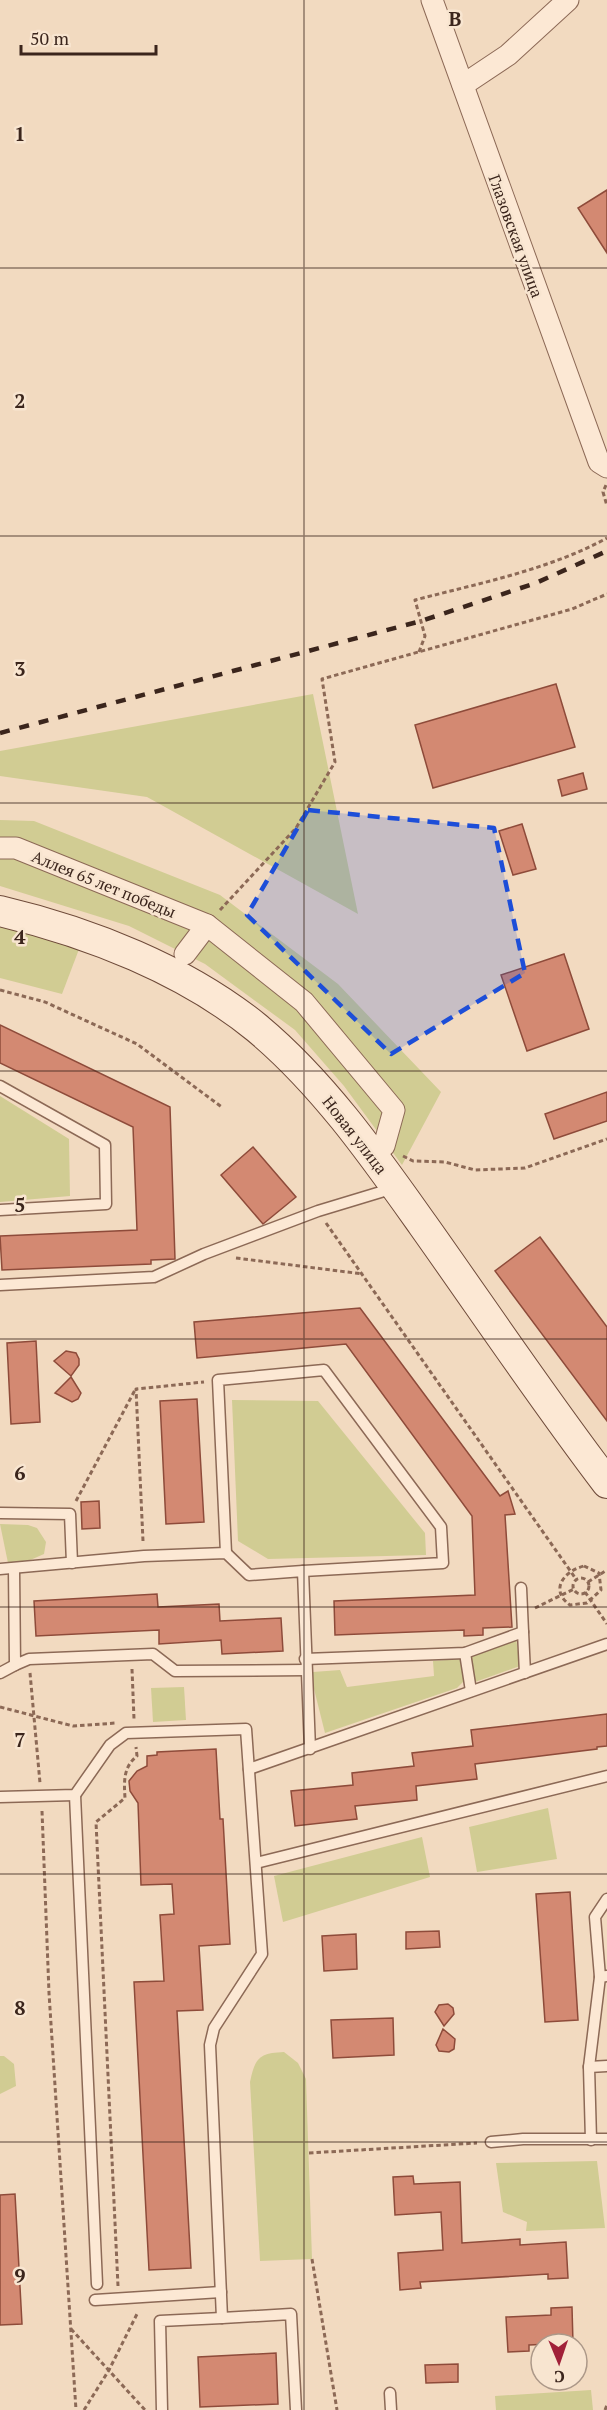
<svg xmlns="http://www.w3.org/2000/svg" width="607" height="2410" viewBox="0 0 607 2410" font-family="'PT Serif',serif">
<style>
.green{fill:#d1cc93}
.building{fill:#d38972;stroke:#8e4b3a;stroke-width:1.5}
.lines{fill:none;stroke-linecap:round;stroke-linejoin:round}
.lane-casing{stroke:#8c6956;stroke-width:13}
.street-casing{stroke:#8c6956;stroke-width:23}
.secondary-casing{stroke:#6e4a39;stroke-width:32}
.path{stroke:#8c6956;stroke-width:3;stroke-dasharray:4.5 3;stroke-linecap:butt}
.lane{stroke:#fce8d4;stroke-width:10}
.street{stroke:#fce8d4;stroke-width:21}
.secondary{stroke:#fce8d4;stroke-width:30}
.rail{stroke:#3b251c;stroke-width:4.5;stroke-dasharray:10 10;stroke-linecap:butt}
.marked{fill:#1d4ed8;fill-opacity:0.2;stroke:#1d4ed8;stroke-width:4.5;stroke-dasharray:12 8;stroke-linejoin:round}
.grid{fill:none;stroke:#3b251c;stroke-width:1.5;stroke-opacity:0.55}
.labels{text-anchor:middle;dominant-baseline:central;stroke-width:5;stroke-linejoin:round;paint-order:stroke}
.street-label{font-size:16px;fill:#3b251c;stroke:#f8e5d0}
.grid-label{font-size:20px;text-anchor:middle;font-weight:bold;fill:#3b251c;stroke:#f8e5d0;stroke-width:5;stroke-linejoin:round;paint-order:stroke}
</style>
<rect width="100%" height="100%" fill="#f2dac0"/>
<!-- green -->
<g class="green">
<path d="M313,694l45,220 -211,-117 -147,-21v-25z"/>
<path d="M0,820l34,1 186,74 118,89 103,108 -39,73 -58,-79 -49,-56 -90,-66 -76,-38 -129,-40z"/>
<path d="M0,918l81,26 -19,50 -62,-16z"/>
<path d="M0,1096l69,43 1,57 -70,6z"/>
<path d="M232,1400l86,1 107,132 1,22 -158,4 -30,-18z"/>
<path d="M0,1524l28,1 9,3 9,14 -2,12 -16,7 -20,2z"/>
<path d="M516,1638l4,28 -45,16 -5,-26z"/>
<path d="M460,1659l5,21 -8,8 -132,45 -12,-48v-13l27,-2 7,17 87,-11 -1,-15z"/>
<path d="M184,1687l2,33 -33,2 -2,-34z"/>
<path d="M548,1808l9,51 -80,13 -8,-45z"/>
<path d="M422,1837l8,40 -147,45 -9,-46z"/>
<path d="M284,2052l14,11 8,16 6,180 -52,2 -10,-179c5,-24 9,-29 34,-30z"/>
<path d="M0,2056h4l10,8 2,22 -16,8z"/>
<path d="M597,2161l8,67 -79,3 1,-9 -24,-10 -7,-49z"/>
<path d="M591,2390l2,20h-97l-1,-14z"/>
</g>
<!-- building -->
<g class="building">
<path d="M607,190v63l-29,-45z"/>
<path d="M556,684l19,63 -142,41 -18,-63z"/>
<path d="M583,773l4,16 -25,7 -4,-16z"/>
<path d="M522,824l14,45 -23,6 -14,-44z"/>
<path d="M564,954l25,75 -62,22 -26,-76z"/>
<path d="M0,1025l170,82 5,152 -24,1v4l-149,6 -2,-34 137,-6 -4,-103 -133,-64z"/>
<path d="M607,1092v29l-53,18 -9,-25z"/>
<path d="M253,1147l43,50 -33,27 -42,-49z"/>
<path d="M540,1237l67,90v94l-112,-150z"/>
<path d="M360,1308l140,188 8,-5 7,23 -10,1 7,112 -29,1v7l-19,1v-6l-129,5 -1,-34 141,-6 -3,-79 -126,-172 -149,14 -3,-36z"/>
<path d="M36,1341l4,81 -29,2 -4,-81z"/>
<path d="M66,1351l10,2 3,6v6l-8,11 -17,-15z"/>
<path d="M71,1377l10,16 -3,6 -6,3 -17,-9z"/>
<path d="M197,1399l7,123 -38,2 -6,-123z"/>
<path d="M99,1501l1,27 -18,1 -1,-27z"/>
<path d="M157,1594l1,13 61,-3 1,17 61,-3 2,33 -61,3 -1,-14 -62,4v-14l-123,6 -2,-35z"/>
<path d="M607,1714v32l-10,1v2l-122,15 2,15 -61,7 1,14 -62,6 2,13 -62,7 -4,-35 62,-6 -1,-12 62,-7 -2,-13 61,-7 -2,-16z"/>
<path d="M216,1749l4,70h3l7,125 -31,2 4,64 -26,1 14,257 -42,2 -15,-288 30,-1 -4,-66 14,-1 -2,-30 -31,1 -3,-82 -8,-12 -1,-10 8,-10 10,-5v-10l10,-1v-3z"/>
<path d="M570,1892l8,128 -33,2 -9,-128z"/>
<path d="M439,1931l1,16 -34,2v-17z"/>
<path d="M356,1934l1,35 -33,2 -2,-35z"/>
<path d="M448,2004l5,4 1,6 -10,12 -9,-14 4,-7z"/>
<path d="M393,2018l1,37 -61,3 -2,-38z"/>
<path d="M443,2029l12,10 -1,10 -5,3 -10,-1 -3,-6z"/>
<path d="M413,2176l1,8 46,-2 2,61 58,-4v6l46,-3 2,36 -20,1v-5l-128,8 1,6 -21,2 -2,-37 45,-3 -2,-38 -46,3 -2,-38z"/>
<path d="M15,2194l7,130 -22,1v-130z"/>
<path d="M572,2307l1,36 -44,2v6l-21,1 -2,-35 45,-2v-7z"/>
<path d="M276,2353l2,51 -78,3 -2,-50z"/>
<path d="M458,2364v18l-32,1 -1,-18z"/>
</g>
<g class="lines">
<defs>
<g id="lane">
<path d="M0,1086l105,59 1,59 -106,6"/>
<path d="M0,1285l154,-8 50,-23 114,-43 76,-23"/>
<path d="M0,1513l70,1 2,49"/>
<path d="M226,1553l-8,-173 106,-10 117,157 2,36 -140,8"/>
<path d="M0,1569l144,-13 82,-3 23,22 54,-4 7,178"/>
<path d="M14,1569l1,96 14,-6 124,-5 22,17 131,-1"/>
<path d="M521,1588l2,44"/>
<path d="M465,1653l6,38"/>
<path d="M305,1659l160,-6 58,-21 2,41"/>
<path d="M0,1673l15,-8"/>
<path d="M249,1769l358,-125"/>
<path d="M75,1795l22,489"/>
<path d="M0,1797l75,-2 35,-50 16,-12 120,-4 16,225 -48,74 -4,17 12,273 69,-4 5,96"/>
<path d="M256,1863l351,-87"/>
<path d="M600,1977l-5,-60 12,-18"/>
<path d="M589,2067l11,-90 7,-1"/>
<path d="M591,2140l-2,-73 18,-1"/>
<path d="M491,2142l32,-3h84"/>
<path d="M95,2300l126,-8"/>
<path d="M390,2393l1,17"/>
<path d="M162,2410l-2,-89 62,-3"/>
</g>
<g id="street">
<path d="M432,0l167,462 8,5"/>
<path d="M463,85l45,-30 60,-55"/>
<path d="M0,848h16l191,77 -22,29"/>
<path d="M207,925l97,77 90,108 -10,36"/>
</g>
<path id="secondary" d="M0,911c89,21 186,59 257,117 66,55 117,128 166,197 61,86 120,174 184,258"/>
</defs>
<!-- lane casing -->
<use href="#lane" class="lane-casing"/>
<!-- street casing -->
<use href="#street" class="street-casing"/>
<!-- secondary casing -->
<use href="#secondary" class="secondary-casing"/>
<!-- path -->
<g class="path">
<path d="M606,485l-3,7 4,14"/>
<path d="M419,652l6,-16 -10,-36c65,-17 133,-30 192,-62"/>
<path d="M220,910l76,-82 39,-66 -13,-83 250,-70 35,-15"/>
<path d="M0,990l45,12 92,42 86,64"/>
<path d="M403,1156l10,5 32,1 30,8 50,-2 82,-29"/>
<path d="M326,1223l250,356"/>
<path d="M236,1258l127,16"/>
<path d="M76,1501l59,-111"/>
<path d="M143,1541l-7,-152 68,-7"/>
<path d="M584,1566l15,7 2,17 -14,13 -17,2c-21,-15 -6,-34 14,-39z"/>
<circle cx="581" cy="1586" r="8"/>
<path d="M588,1582l19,-12"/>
<path d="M585,1592l22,32"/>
<path d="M535,1608l39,-19"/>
<path d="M132,1669l2,50"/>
<path d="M30,1673l10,110"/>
<path d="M0,1707l73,19 43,-3"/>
<path d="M42,1811l7,182 27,417"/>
<path d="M309,2153l168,-10"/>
<path d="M312,2259l25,151"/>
<path d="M118,2286l-22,-464 29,-24c-1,-16 -2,-31 12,-42l-1,-9"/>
<path d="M71,2329l74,81"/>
<path d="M84,2410l25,-40 29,-58"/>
<path d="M605,2410l2,-5"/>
</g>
<!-- lane -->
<use href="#lane" class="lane"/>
<!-- street -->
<use href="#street" class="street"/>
<!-- secondary -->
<use href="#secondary" class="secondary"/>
<!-- rail -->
<path class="rail" d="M0,733l421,-112 115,-38 71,-32"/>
</g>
<!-- marked area -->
<path class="marked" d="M308,810l186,18 31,145 -134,81 -144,-139z"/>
<!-- grid -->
<path class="grid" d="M304,0v2410M0,268h607M0,536h607M0,803h607M0,1071h607M0,1339h607M0,1607h607M0,1874h607M0,2142h607"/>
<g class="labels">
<!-- street labels -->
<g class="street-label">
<text transform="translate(516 236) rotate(70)">Глазовская улица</text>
<text transform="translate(104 884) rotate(22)">Аллея 65 лет победы</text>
<text transform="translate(355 1135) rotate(52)">Новая улица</text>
</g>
</g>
<g class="grid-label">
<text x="455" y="26">B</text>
<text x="20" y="141">1</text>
<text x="20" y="408">2</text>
<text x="20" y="676">3</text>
<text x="20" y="944">4</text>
<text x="20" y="1212">5</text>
<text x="20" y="1480">6</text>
<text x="20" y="1747">7</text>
<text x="20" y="2015">8</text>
<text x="20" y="2283">9</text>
</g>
<!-- north arrow -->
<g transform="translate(559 2362) rotate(178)"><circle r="28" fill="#f8e5d0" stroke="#ac9888" stroke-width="1.5"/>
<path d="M0-4.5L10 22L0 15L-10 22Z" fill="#a12139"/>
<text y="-9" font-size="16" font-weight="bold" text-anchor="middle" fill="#3b251c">С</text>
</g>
<!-- scale -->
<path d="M21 45v9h135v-9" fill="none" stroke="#3b251c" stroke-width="3"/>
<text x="30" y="45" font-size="18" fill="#3b251c" stroke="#f8e5d0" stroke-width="4.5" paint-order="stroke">50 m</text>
</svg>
